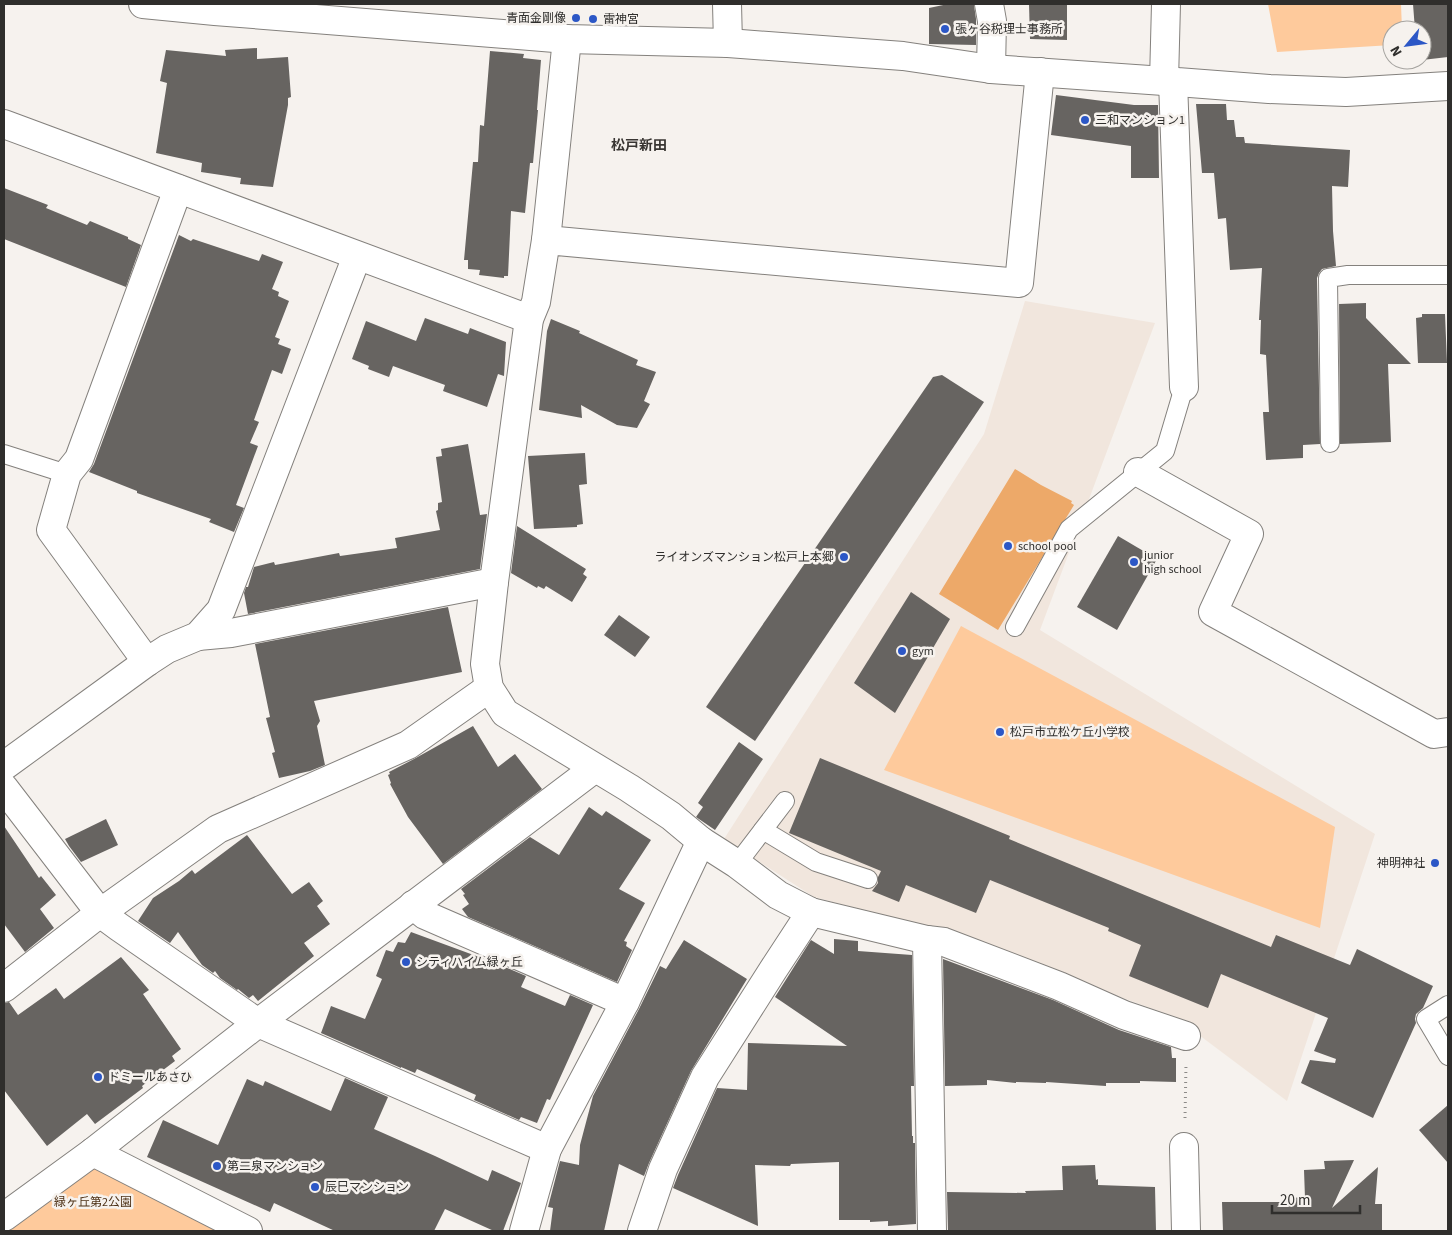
<svg xmlns="http://www.w3.org/2000/svg" width="1452" height="1235" viewBox="0 0 1452 1235" font-family="'Source Sans 3','Noto Sans JP',sans-serif">
<style>
.built{fill:#f1e6dd}
.green{fill:#feca9c}
.water{fill:#eda969}
.building{fill:#676461}
.lines{fill:none;stroke-linecap:round;stroke-linejoin:round}
.lane-casing{stroke:#84817d;stroke-width:20}
.street-casing{stroke:#84817d;stroke-width:30}
.secondary-casing{stroke:#84817d;stroke-width:30}
.path{stroke:#8c8a87;stroke-width:3;stroke-dasharray:1 4;stroke-linecap:butt}
.lane{stroke:#fff;stroke-width:18}
.street{stroke:#fff;stroke-width:28}
.secondary{stroke:#fff;stroke-width:28}
.poi-dot{fill:#2c57c6;stroke:#f6f2ee;stroke-width:2}
.labels{text-anchor:middle;dominant-baseline:central;stroke-width:5;stroke-linejoin:round;paint-order:stroke}
.poi-label{font-size:12px;fill:#2f2e2c;stroke:#f6f2ee;text-anchor:start}
.park-label{font-size:12px;fill:#4e3217;stroke:#f6f2ee}
.neighbourhood-label{font-size:14px;font-weight:bold;fill:#383532;stroke:#f6f2ee}
</style>
<rect width="100%" height="100%" fill="#f6f2ee"/>
<!-- built -->
<path class="built" d="M1025,301l130,22 -115,307 335,204 -88,267 -112,-84 -251,-91 -110,-29 -90,-58 260,-405z"/>
<!-- green -->
<g class="green">
<path d="M1268,4h133l1,26h-10v15l-115,7z"/>
<path d="M961,626l374,201 -15,101 -436,-158z"/>
<path d="M93,1168l133,62 1,1h-223l82,-60z"/>
</g>
<!-- water -->
<path class="water" d="M1015,469l26,16 31,16 -1,2 3,2 -76,125 -59,-36z"/>
<!-- building -->
<g class="building">
<path d="M948,4l26,1 2,14v26l-47,-1v-36z"/>
<path d="M1029,4h38v36l-37,-1z"/>
<path d="M1413,4h35v53l-26,3v-30h-7z"/>
<path d="M257,48v11l31,-2 3,40 -3,1v7l-15,82 -33,-3 1,-6 -40,-6 1,-9 -46,-10 11,-70 -7,-2 6,-31 60,6 -1,-6z"/>
<path d="M490,51l34,3 -1,4 18,2 -4,50h1l-5,53h-3l-5,50 -14,-2 -3,65h-4v2l-25,-3 1,-5 -12,-1v-9h-4l9,-98h5l2,-37 4,1z"/>
<path d="M1056,95l78,10h24l1,73h-28v-32l-80,-11z"/>
<path d="M1196,104h30l1,16h7l2,17h8l1,6 105,7 -2,37 -16,-1 1,45 3,35 -14,3 -3,4 -2,5 3,166 -17,1v13l-37,2 -3,-48h6l-3,-57 -6,-1 1,-34h-2l3,-52 -32,2 -4,-52 -8,1 -4,-46h-12z"/>
<path d="M4,188l44,17 -2,3 41,17 3,-4 38,16v2l13,6 -15,42 -122,-48z"/>
<path d="M179,235l12,6 2,-2 66,22 3,-7 21,8 -11,27 7,3 -1,4 11,5 -14,36 5,2 -2,5 13,5 -9,25 -10,-4 -18,50 5,2 -9,21 8,3 -22,59 8,3 -10,24 -25,-10 2,-3 -74,-26v-2l-48,-19 5,-8z"/>
<path d="M1339,298v6l27,-1v15l45,46h-23l3,78 -51,2z"/>
<path d="M1422,314h23l2,49h-29l-2,-45 6,-1z"/>
<path d="M425,318l43,16 2,-6 36,14 -2,34 -6,-2 -11,33 -44,-16 2,-6 -52,-19 -4,11 -21,-8 1,-3 -17,-7 14,-38 50,20z"/>
<path d="M551,319l29,12 -1,2 59,27 -2,5 20,7 -12,29 6,3 -13,24 -20,-3 -36,-20 1,13 -43,-8 8,-79z"/>
<path d="M942,375l42,27 -229,339 -49,-34 227,-330z"/>
<path d="M468,444l12,71 7,-1 -7,55 -232,45 -4,-21 2,-6h2l6,-20 20,-5 1,3 64,-12 1,3 57,-8 -2,-10 45,-8 -4,-19 2,-1v-7l4,-1 -6,-45 6,-1 -1,-7z"/>
<path d="M585,453l2,31 -8,1 4,39 -6,1v2l-43,2 -6,-73z"/>
<path d="M517,526l69,43 -3,5 4,3 -15,25 -26,-16 -2,3 -6,-3 -1,2 -26,-15z"/>
<path d="M1118,536l39,23 -40,71 -40,-23z"/>
<path d="M911,592l39,27 -55,94 -41,-30z"/>
<path d="M448,607l14,65 -148,29 6,20 -3,5 8,39 -15,6 -31,7 -7,-25 3,-1 -9,-34 4,-1 -15,-73z"/>
<path d="M619,615l31,22 -15,20 -31,-22z"/>
<path d="M473,726l25,41 17,-13 27,35 -99,75 -35,-47 -18,-33 1,-1 -3,-8 2,-1 -1,-2 25,-13z"/>
<path d="M739,742l24,17 -48,71 -19,-13 7,-10 -5,-4z"/>
<path d="M820,758l190,78 -1,3 262,108 5,-12 74,30 7,-16 76,37 -10,22 -7,6 -1,5 1,4 -43,95 -72,-35 9,-23 25,3 1,-4 -22,-8 14,-33 -107,-44 -13,34 -79,-32 12,-31 -33,-14 1,-3 -119,-48 -14,33 -70,-28 -7,17 -27,-11 6,-8v-6l3,-6 -92,-38z"/>
<path d="M589,807l13,9 4,-5 45,29 -32,49 26,14 -21,38 3,1 -1,4 6,4 -15,32 -149,-65 -6,-8 7,-5 -6,-9 2,-1 -4,-5 69,-52 29,18z"/>
<path d="M106,819l12,26 -37,17 -12,-16 -4,-7z"/>
<path d="M4,826l35,52 2,-2 15,19 -16,14 14,19 -29,24 -21,-28z"/>
<path d="M247,835l45,59 17,-12 14,19 -6,5 13,18 -26,19 10,13 -56,45 -5,-6 -4,3 -11,-9 -1,1 -17,-12 -5,-7 -2,2 -11,-8 -24,-33 -8,11 -32,-22 15,-23 26,-17 13,-11 3,4z"/>
<path d="M411,932l87,32 28,12 -5,11 44,19 5,-11 23,10 -43,95 -3,-1 -10,24 -16,-6 -2,3 -45,-20 2,-5 -59,-26 -2,4 -14,-6v1l-80,-35 10,-27 34,13 17,-40 -6,-3 10,-26 7,2 5,-10 7,1z"/>
<path d="M834,939l24,2v10l54,4 2,131h-3l1,50h1v7h2l1,81 -28,2v-5l-18,1v-2h-31v-58l-48,2 -1,2 -35,-1 3,61 -85,-38 5,-13 39,-87 30,2 1,-47 99,3 -72,-49 36,-57 23,14z"/>
<path d="M684,940l63,39 -56,92 -42,92 -5,13 -25,-12 -15,67h-54l3,-23 -5,-1 12,-46 19,4 1,-20 13,-49 46,-87 21,-43 6,3z"/>
<path d="M121,957l28,33 -6,4 38,55 -9,7 3,5 -33,25 1,2 -48,36 -8,-10 -40,32 -43,-56v-87l5,-1 9,13 38,-27 8,11z"/>
<path d="M943,959l110,41 66,30 52,17 1,11h4v24l-36,-1v2h-34v3l-60,-4v1l-30,-1v1l-29,-3v5l-42,1z"/>
<path d="M345,1078l43,19 -14,32 61,27 53,25 4,-11 29,13 -18,48h-9l-49,-22 -11,22h-99l-61,-28 -4,9 -123,-55 16,-37 55,25 29,-66 16,7 2,-5 66,30z"/>
<path d="M1448,1105v58l-29,-33z"/>
<path d="M1354,1160l-22,48 46,-41 -3,37h7v27h-159l-1,-29h62v-5l21,1 -1,-28 21,-1 -1,-8z"/>
<path d="M1095,1165l1,15 2,-1v6l57,2 1,44h-208l-1,-39 79,1 -1,-2 38,-1 -1,-24z"/>
</g>
<g class="lines">
<defs>
<g id="lane">
<path d="M1330,443l-2,-165 20,-3h100"/>
<path d="M4,454l63,20"/>
<path d="M1015,627l54,-98 96,-78 19,-64"/>
<path d="M763,830l53,32 52,17"/>
<path d="M737,864l48,-63"/>
<path d="M1448,1005l-22,14 22,37"/>
</g>
<g id="street">
<path d="M143,4l72,7 352,28 161,4 175,13 88,13 173,12"/>
<path d="M727,4l1,39"/>
<path d="M989,4l3,17 -1,48"/>
<path d="M1166,4l-2,77 105,8 77,3 102,-6"/>
<path d="M1040,72l-21,211 -473,-43 -10,62 -7,17 -35,263 -9,82 4,24 16,25 124,75 42,28 30,25 36,23 41,31 33,17 116,28 17,2 115,44 65,29 62,21"/>
<path d="M1173,81l11,306"/>
<path d="M546,240l21,-201"/>
<path d="M1138,472l111,62 -36,78 221,122 14,-2"/>
<path d="M198,636l33,-3 263,-51"/>
<path d="M147,662l-96,-132 16,-56 12,-15 99,-270"/>
<path d="M4,766l143,-104 20,-13 31,-13 23,-26 136,-354"/>
<path d="M4,788l96,125 19,14 139,96 289,126"/>
<path d="M413,905l12,10 200,87"/>
<path d="M927,940l5,291"/>
<path d="M4,988l96,-75 118,-84 190,-84 81,-57"/>
<path d="M1184,1147l2,84"/>
<path d="M93,1152l155,79"/>
<path d="M4,1217l89,-65 165,-129 337,-255"/>
<path d="M524,1231l23,-82 78,-147 76,-161"/>
<path d="M642,1231l21,-62 42,-92 68,-107 38,-58"/>
</g>
<path id="secondary" d="M4,124l525,195"/>
</defs>
<!-- lane casing -->
<use href="#lane" class="lane-casing"/>
<!-- street casing -->
<use href="#street" class="street-casing"/>
<!-- secondary casing -->
<use href="#secondary" class="secondary-casing"/>
<!-- path -->
<path class="path" d="M1185,1118l1,-54"/>
<!-- lane -->
<use href="#lane" class="lane"/>
<!-- street -->
<use href="#street" class="street"/>
<!-- secondary -->
<use href="#secondary" class="secondary"/>
</g>
<!-- markers -->
<g class="poi-dot">
<circle cx="576" cy="18" r="5"/>
<circle cx="593" cy="19" r="5"/>
<circle cx="945" cy="29" r="5"/>
<circle cx="1085" cy="120" r="5"/>
<circle cx="1008" cy="546" r="5"/>
<circle cx="844" cy="557" r="5"/>
<circle cx="1134" cy="562" r="5"/>
<circle cx="902" cy="651" r="5"/>
<circle cx="1000" cy="732" r="5"/>
<circle cx="1435" cy="863" r="5"/>
<circle cx="406" cy="962" r="5"/>
<circle cx="98" cy="1077" r="5"/>
<circle cx="217" cy="1166" r="5"/>
<circle cx="315" cy="1187" r="5"/>
</g>
<g class="labels">
<!-- poi labels -->
<g class="poi-label">
<text x="566" y="18" text-anchor="end">青面金剛像</text>
<text x="603" y="19">雷神宮</text>
<text x="955" y="29">張ヶ谷税理士事務所</text>
<text x="1095" y="120">三和マンション1</text>
<text x="1018" y="546">school pool</text>
<text x="1144" y="555">junior<tspan x="1144" dy="14">high school</tspan></text>
<text x="834" y="557" text-anchor="end">ライオンズマンション松戸上本郷</text>
<text x="912" y="651">gym</text>
<text x="1010" y="732">松戸市立松ケ丘小学校</text>
<text x="1425" y="863" text-anchor="end">神明神社</text>
<text x="416" y="962">シティハイム緑ヶ丘</text>
<text x="108" y="1077">ドミールあさひ</text>
<text x="227" y="1166">第二泉マンション</text>
<text x="325" y="1187">辰巳マンション</text>
</g>
<!-- park labels -->
<g class="park-label">
<text x="93" y="1202">緑ヶ丘第2公園</text>
</g>
<!-- neighbourhood labels -->
<g class="neighbourhood-label">
<text x="639" y="146">松戸新田</text>
</g>
</g>
<!-- border -->
<rect width="1452" height="1235" fill="none" stroke="#2f2e2c" stroke-width="10"/>
<!-- north arrow -->
<g transform="translate(1407 45) rotate(241)"><circle r="24" fill="#f6f2ee" stroke="#a6a4a0"/>
<path d="M0-4L9 19L0 12L-9 19Z" fill="#2c57c6"/>
<text y="-8" font-size="14" font-weight="bold" text-anchor="middle" fill="#2f2e2c">N</text>
</g>
<!-- scale -->
<path d="M1272 1205v8h88v-8" fill="none" stroke="#2f2e2c" stroke-width="2.5"/>
<text x="1280" y="1205" font-size="15" fill="#2f2e2c" stroke="#f6f2ee" stroke-width="4" paint-order="stroke">20 m</text>
</svg>
